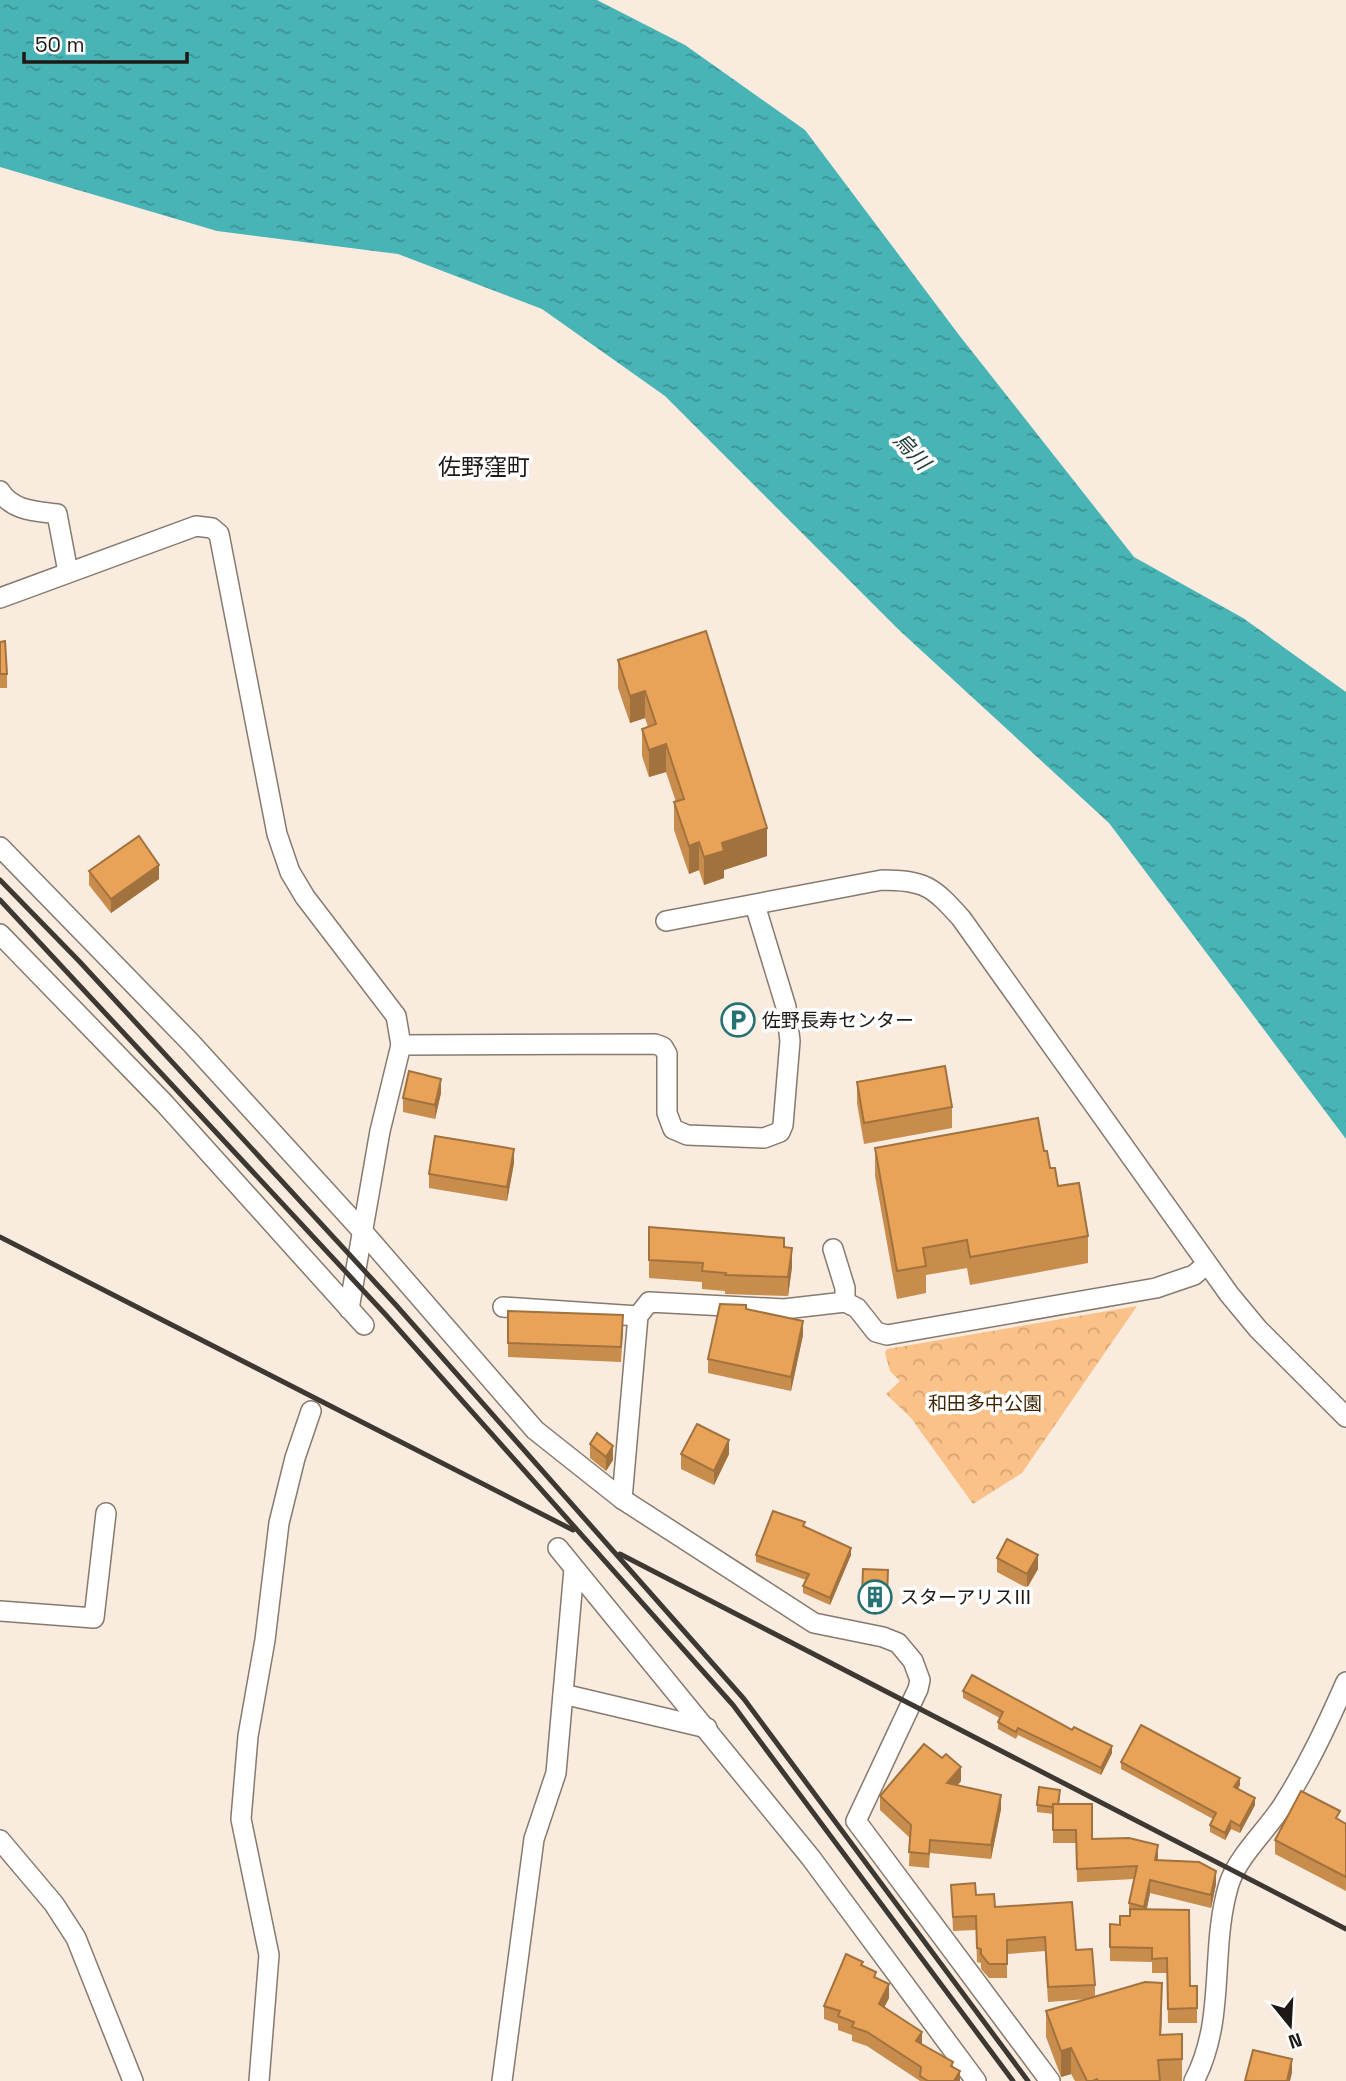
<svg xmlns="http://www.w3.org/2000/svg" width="1346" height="2081" viewBox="0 0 1346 2081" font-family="'Space Grotesk','Noto Sans JP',sans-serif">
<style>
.forest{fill:url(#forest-crowns)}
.water{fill:url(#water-ripples)}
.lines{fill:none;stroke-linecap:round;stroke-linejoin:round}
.street-casing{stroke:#867a6e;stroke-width:22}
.street{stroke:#fff;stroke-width:19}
.rail{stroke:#3e3832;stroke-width:5}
.wall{fill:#c88c4d}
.shaded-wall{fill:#a2723e}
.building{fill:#e8a359;stroke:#a2723e;stroke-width:2}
.labels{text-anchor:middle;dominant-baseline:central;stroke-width:7;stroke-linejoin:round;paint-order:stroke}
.poi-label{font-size:19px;fill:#1e1914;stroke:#fff;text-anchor:start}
.park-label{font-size:19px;fill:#412605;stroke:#fff}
.water-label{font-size:21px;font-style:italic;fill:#213a3a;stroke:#fff}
.quarter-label{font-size:23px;fill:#1e1914;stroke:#fff}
</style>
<defs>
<pattern id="forest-crowns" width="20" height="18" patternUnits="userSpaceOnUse" patternTransform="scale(1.75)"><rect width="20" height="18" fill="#fac188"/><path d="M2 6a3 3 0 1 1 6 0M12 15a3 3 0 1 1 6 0" fill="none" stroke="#d6a574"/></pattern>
<pattern id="water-ripples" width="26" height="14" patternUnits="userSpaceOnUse" patternTransform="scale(1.75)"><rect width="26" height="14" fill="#48b4b6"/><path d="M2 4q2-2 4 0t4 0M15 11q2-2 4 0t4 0" fill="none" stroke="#3b9293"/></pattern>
</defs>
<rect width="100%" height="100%" fill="#f9ebde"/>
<!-- forest -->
<path class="forest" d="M1137,1306l-115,167 -49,31 -62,-86 -25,-24 14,-13 -10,-10 -5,-18 2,-4z"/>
<!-- water -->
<path class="water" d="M0,0h597l88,45 120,85 154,205 175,222 109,61 103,74v447l-237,-316 -210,-193 -234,-234 -123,-87 -144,-55 -181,-23 -217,-64z"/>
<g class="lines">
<defs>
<g id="street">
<path d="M0,491c12,20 36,20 57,23l11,58"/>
<path d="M0,598l196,-72 16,2 7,6 58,300 13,38 15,25 91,119 5,29 -21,86 -31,178"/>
<path d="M0,847l191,196 173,190 171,197 87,69 192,124 69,14 15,6 15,18 7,19 -2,9 -62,132 194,260"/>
<path d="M666,921l216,-41c43,0 51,7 79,38l268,376 29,35 88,88"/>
<path d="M0,934l164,169 200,222"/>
<path d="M401,1045l254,-1 8,3 4,7v59l6,16 14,6 77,3 16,-6 3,-7 7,-84 -4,-34 -31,-102"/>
<path d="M833,1249l12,39v14"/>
<path d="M503,1307l135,9"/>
<path d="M622,1499l16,-183 11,-14 135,7 61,-7 12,6 19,24 11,3 269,-47 38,-13 13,-11"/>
<path d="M558,1548l253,310 165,223"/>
<path d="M0,1611l94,7 12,-105"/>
<path d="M563,1694l144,34"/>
<path d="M0,1840l54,64 22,34 57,143"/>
<path d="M259,2081l10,-126 -28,-136 7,-83 17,-96 14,-117 16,-65 16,-47"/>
<path d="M502,2081l32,-242 22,-66 18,-204"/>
<path d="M1194,2081c33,-63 15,-131 35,-197 9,-28 38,-54 54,-79 25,-39 44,-80 63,-123"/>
</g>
</defs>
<!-- street casing -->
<use href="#street" class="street-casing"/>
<!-- street -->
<use href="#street" class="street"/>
<!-- rail -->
<g class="rail">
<path d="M0,880l79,81 316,343 349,395 284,382"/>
<path d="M0,900l385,414 348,391 280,376"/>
<path d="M0,1237l573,293"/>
<path d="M620,1554l726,375"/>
</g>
</g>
<!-- wall -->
<g class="wall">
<path d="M706,631l61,225 -43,14v8l-20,7 -5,-15 -10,4 -15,-44v-28h2l-10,-30 -17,5 -7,-21v-27l6,-2 -3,-9 -15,5 -12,-35v-28z"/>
<path d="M0,642l7,32v14h-7z"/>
<path d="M89,871l70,8 -48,34 -22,-28z"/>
<path d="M857,1082l95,25v21l-88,16 -7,-41z"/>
<path d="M441,1093l-6,26 -32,-7v-14z"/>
<path d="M875,1148l169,3 14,35 30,50v27l-118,22 -3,-17 -41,7v18l-29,6 -22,-123z"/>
<path d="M514,1163l-7,38 -78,-13v-14z"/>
<path d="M649,1227l135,20 8,20 -4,29 -63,-2v-3l-23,-2v-7l-53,-4z"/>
<path d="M746,1309l57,26 -12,56 -83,-18v-14z"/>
<path d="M623,1329l-2,33 -113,-5v-14z"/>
<path d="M590,1444l23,16 -7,11 -16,-13z"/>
<path d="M681,1454h48l-15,31 -33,-16z"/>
<path d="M805,1527l46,28 -21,50 -27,-12v-7l3,-6 -50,-18v-7z"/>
<path d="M997,1558l41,11 -11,19 -30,-16z"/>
<path d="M863,1569l25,1 -1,41 -25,-1z"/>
<path d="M963,1691l149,62 -11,22 -83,-40 -2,4 -18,-10v-7l2,-4 -37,-20z"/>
<path d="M1121,1762l119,23 -2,4 17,16 -15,28 -9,-4 -6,11 -15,-8v-7l3,-6 -92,-50z"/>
<path d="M961,1781l-4,5 44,23 -10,50 -61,-6 -1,15 -20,-2 1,-28 -30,-28v-14z"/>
<path d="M1060,1797l-1,7 33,35 66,20v2l58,23 -5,24 -61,-15 -3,16 43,77h7v37h-29l-1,-50h-15v-11l-42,-1v-37l10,1 9,-9v-13l5,-24 -57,3 -1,-39h-23v-29l-16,-2v-7z"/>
<path d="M1340,1820l6,4v67l-71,-37v-14z"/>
<path d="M951,1885l25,10 19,12 81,43 19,35v12l67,12 -1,26 21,-1v47h-107l-4,-7 -10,3 -15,-40v-26l42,-12 -40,3 -3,-51 -38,3v24h-18l-8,-9v-6l-4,-1 -1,-32 -23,1z"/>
<path d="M863,1965l13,13 13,20 -5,9 38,37 31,23 7,14h-40l-53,-35 -15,-5v-6l-14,-5v-6l-14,-5v-13z"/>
</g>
<!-- shaded-wall -->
<g class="shaded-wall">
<path d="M645,691v27l-15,5v-27z"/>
<path d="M666,744v28l-17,5v-27z"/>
<path d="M767,828v28l-43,14v8l-20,7v-28l18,-14z"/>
<path d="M699,842v28l-10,4v-28z"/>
<path d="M159,865v14l-48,34v-14z"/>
<path d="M441,1079v14l-6,26v-14z"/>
<path d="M514,1149v14l-7,38v-14z"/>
<path d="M792,1248v19l-4,29v-19z"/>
<path d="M803,1321v14l-12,56v-14z"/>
<path d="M729,1440v14l-15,31v-14z"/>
<path d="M613,1446v14l-7,11v-14z"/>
<path d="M851,1548v7l-21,50v-7z"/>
<path d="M1038,1555v14l-11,19v-14z"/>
<path d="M1112,1746v7l-11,22v-7z"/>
<path d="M961,1767v14l-14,16v-14z"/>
<path d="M1240,1778v7l-6,9v-7z"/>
<path d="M1001,1795v14l-10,50v-14z"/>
<path d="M1255,1798v7l-15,28v-7z"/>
<path d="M1231,1821v8l-6,11v-7z"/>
<path d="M1158,1845v14l-3,15v-14z"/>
<path d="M1216,1871v13l-5,24v-13z"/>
<path d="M1150,1880v13l-6,27v-13z"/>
<path d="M1162,1983v26l-2,51v-25z"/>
<path d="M889,1984v14l-10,20v-14z"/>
<path d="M922,2032v14l-6,-5z"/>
<path d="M1071,2048v26l-10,3v-26z"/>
<path d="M1292,2059v14l-2,8h-3z"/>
<path d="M960,2071v10h-6z"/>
</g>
<!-- building -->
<g class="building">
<path d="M706,631l61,197 -45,15 2,8 -20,6 -5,-15 -10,4 -15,-44 10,-3 -18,-55 -17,6 -7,-21 14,-5 -11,-33 -15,5 -12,-36z"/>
<path d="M5,641l2,33h-7v-32z"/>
<path d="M139,836l20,29 -48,34 -22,-28z"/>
<path d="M945,1066l7,41 -88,16 -7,-41z"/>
<path d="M409,1071l32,8 -6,26 -32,-7z"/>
<path d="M1038,1118l6,33h3l3,17h5l3,18 21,-3 9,53 -118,21 -3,-17 -44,8 3,18 -29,5 -22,-123z"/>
<path d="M435,1136l79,13 -7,38 -78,-13z"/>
<path d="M649,1227l135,11v9l8,1 -4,29 -63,-2 1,-2 -24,-2 1,-8 -54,-3z"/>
<path d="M720,1304l26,1v4l57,12 -12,56 -83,-18z"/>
<path d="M508,1311l115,4 -2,32 -113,-4z"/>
<path d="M697,1424l32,16 -15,31 -33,-17z"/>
<path d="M597,1433l16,13 -7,11 -16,-13z"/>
<path d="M773,1511l32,11 -2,4 48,22 -21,50 -27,-12 6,-12 -53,-19z"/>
<path d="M1007,1539l31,16 -11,19 -30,-16z"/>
<path d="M863,1569l25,1 -1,27 -25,-1z"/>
<path d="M972,1675l100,55 2,-3 38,19 -11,22 -83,-40 -2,4 -18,-10 5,-10 -40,-21z"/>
<path d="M1141,1725l99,53 -6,9 21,11 -15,28 -9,-5 -6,12 -15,-8 6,-12 -95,-51z"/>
<path d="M924,1744l18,14 4,-4 15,13 -14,16 54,12 -10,50 -61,-5 -1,14 -20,-2 2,-27 -31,-29z"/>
<path d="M1039,1787l21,3 -2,14h-5v3l-16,-2z"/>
<path d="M1301,1791l39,20 -4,7 10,6v53l-71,-37z"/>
<path d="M1053,1804h39v35l37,-1 29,7 -3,15 44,2 17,9 -5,24 -61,-15 -6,27 -15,-4 8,-37 -60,3 -1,-39h-23z"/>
<path d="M975,1883l1,12 18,-1 1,13 77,-5 4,48 16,-1 3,36 -47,2 -3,-50 -38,3v24h-18l-8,-10v-5l-4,-1 -1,-32 -23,1 -2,-32z"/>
<path d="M1130,1909l59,1 1,76h7v22l-29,1 -1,-51 -15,1v-11l-42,-1v-23l10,1v-9h10z"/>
<path d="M846,1954l17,8 -2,3 15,7 -2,5 15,7 -10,20 43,28 -6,9 37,21 -2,4 9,5 -6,10h-26l-8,-5 1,-9 -54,-35 -15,-5 2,-5 -16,-6 2,-5 -16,-5z"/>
<path d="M1145,1982l17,1 -2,52 22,-1v25l-24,1 2,21h-62l-1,-2 -4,2h-6l-16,-33 -10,3 -15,-40z"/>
<path d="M1253,2050l39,9 -5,22h-42z"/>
</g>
<!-- icons -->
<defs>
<symbol id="parking-ring" viewBox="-11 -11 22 22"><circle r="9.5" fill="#fff" stroke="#267172" stroke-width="1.5"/><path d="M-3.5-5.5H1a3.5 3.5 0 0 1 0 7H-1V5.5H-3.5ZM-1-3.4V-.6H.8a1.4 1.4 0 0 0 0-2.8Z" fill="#267172"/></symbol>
<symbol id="building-ring" viewBox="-11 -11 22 22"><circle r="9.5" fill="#fff" stroke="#267172" stroke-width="1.5"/><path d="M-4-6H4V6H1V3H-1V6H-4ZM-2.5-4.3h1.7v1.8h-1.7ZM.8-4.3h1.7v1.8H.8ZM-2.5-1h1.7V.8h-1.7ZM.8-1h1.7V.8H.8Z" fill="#267172"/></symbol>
</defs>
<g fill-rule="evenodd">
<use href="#parking-ring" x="719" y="1001" width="38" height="38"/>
<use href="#building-ring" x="856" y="1578" width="38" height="38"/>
</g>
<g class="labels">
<!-- poi labels -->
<g class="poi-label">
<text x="762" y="1020">佐野長寿センター</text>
<text x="900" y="1597">スターアリスⅢ</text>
</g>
<!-- park labels -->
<g class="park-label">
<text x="985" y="1403">和田多中公園</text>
</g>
<!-- water labels -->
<g class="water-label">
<text transform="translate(912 451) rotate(47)">烏川</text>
</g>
<!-- quarter labels -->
<g class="quarter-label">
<text x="484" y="467">佐野窪町</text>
</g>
</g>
<!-- north arrow -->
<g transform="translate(1290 2025) rotate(162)" stroke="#ffffff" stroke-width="5" paint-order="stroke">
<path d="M0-5L12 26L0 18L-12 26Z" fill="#1e1914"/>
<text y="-10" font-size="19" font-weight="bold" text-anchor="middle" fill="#1e1914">N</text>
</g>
<!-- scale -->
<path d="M24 52v10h163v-10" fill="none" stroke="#1e1914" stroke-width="3.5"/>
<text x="35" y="52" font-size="21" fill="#1e1914" stroke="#ffffff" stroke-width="5" paint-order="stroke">50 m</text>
</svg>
